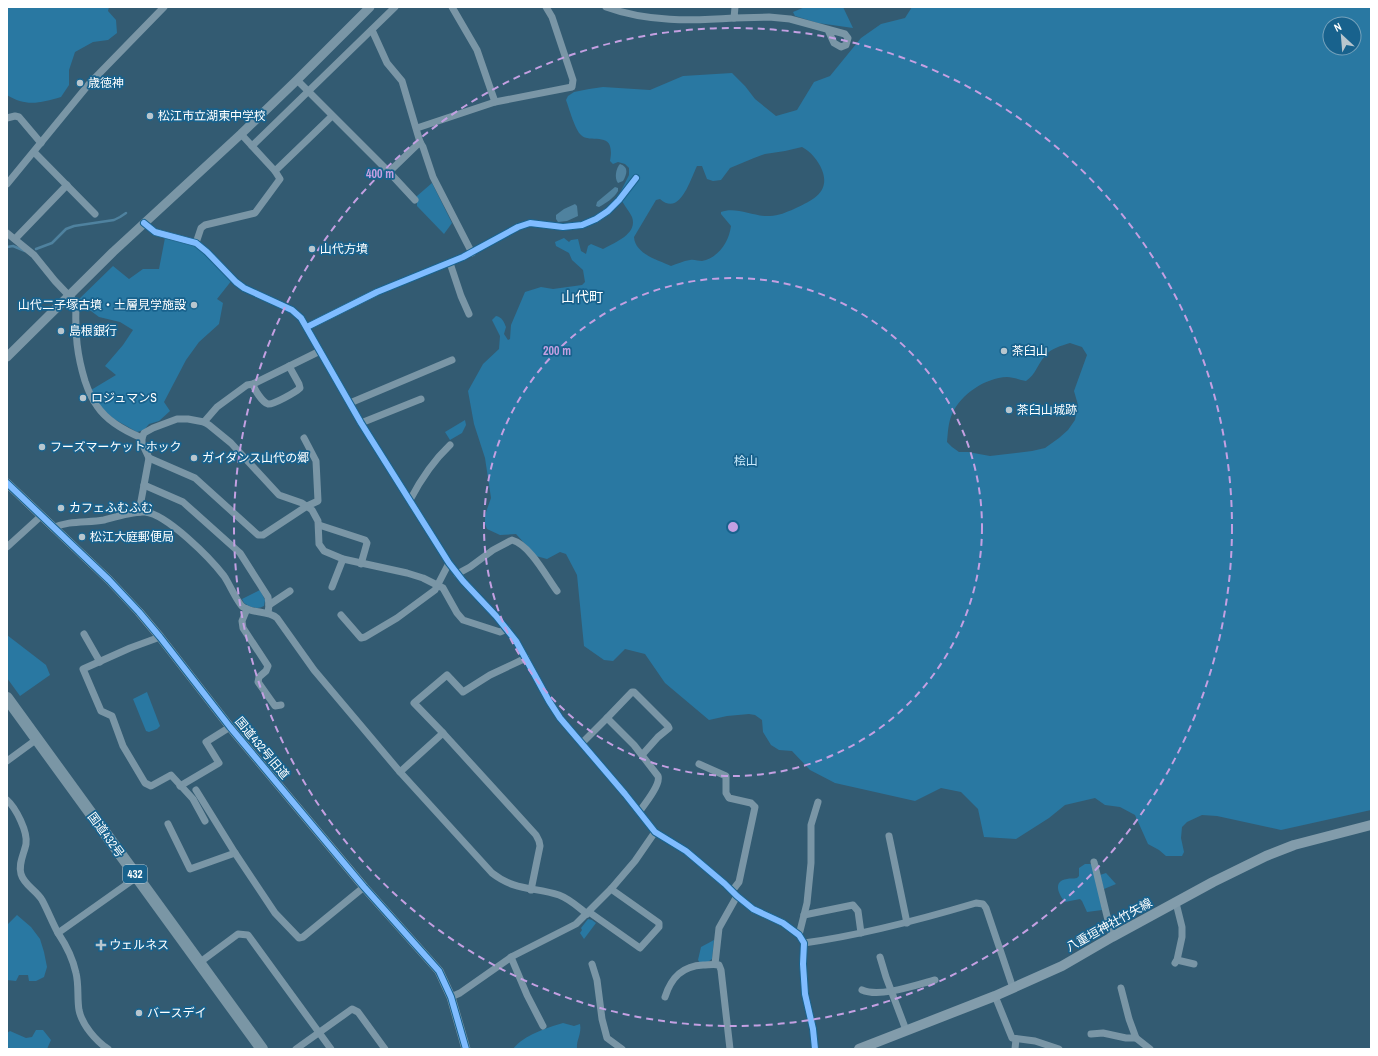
<svg xmlns="http://www.w3.org/2000/svg" width="1378" height="1056" viewBox="0 0 1378 1056" font-family="'Archivo Narrow','Noto Sans JP',sans-serif">
<style>
.green{fill:#2978a2;fill-rule:evenodd}
.water{fill:#4f829f}
.lines{fill:none;stroke-linecap:round;stroke-linejoin:round}
.stream{stroke:#4f829f;stroke-width:2.5}
.minor{stroke:#7a96a6;stroke-width:7}
.tertiary{stroke:#7a96a6;stroke-width:9}
.secondary{stroke:#829cab;stroke-width:10}
.trunk{stroke:#7a96a5;stroke-width:12}
.cycleway-casing{stroke:#18628d;stroke-width:8}
.cycleway{stroke:#80bcff;stroke-width:6}
.ring{fill:none;stroke:#c4a0e2;stroke-width:2;stroke-dasharray:7 5}
.poi-dot{fill:#b8c6ce;stroke:#18628d;stroke-width:1.5}
.labels{text-anchor:middle;dominant-baseline:central;stroke-width:3.5;stroke-linejoin:round;paint-order:stroke}
.shield{fill:#18628d;stroke:#bad0dd;stroke-width:1}
.shield-label{font-size:11px;font-weight:bold;fill:#fff}
.poi-label{font-size:12px;fill:#fff;stroke:#18628d;text-anchor:start}
.park-label{font-size:12px;fill:#cae9fa;stroke:#18628d}
.street-label{font-size:12px;fill:#fff;stroke:#18628d}
.quarter-label{font-size:14px;fill:#fff;stroke:#18628d}
.centre{fill:#c4a0e2;stroke:#18628d;stroke-width:2}
.ring-label{font-size:12px;text-anchor:middle;font-weight:bold;fill:#c4a0e2;stroke:#18628d;stroke-width:3.5;stroke-linejoin:round;paint-order:stroke}
</style>
<rect width="100%" height="100%" fill="#335b72"/>
<!-- green -->
<g class="green">
<path d="M7,7h102l-1,4 8,9 1,13 -9,7 -15,2 -18,10 -6,18v15l-8,12c-21,6 -35,10 -54,-2z"/>
<path d="M805,7h38l10,21 -35,-5 -23,-7 -2,-4z"/>
<path d="M912,7h459v803l-90,20 -64,-14 -15,-1 -15,7 -5,5 -1,11 3,14 -2,4h-16l-7,-6 -11,-6 -13,-29 -15,-8 -15,-2 -10,-7 -30,7 -16,13 -33,21 -32,-2 -6,-28 -17,-17 -20,-4 -26,13 -80,-18 -25,-13 -18,-19 -13,-1 -8,-5 -8,-13 -1,-12 -7,-5 -6,-1 -22,2 -18,4 -44,-37 -20,-29 -20,-5 -12,12 -9,-1 -20,-14 -7,-71 -11,-21 -6,-2 -13,7 -11,-3 -20,-22 -16,1 -13,-6 -2,-5v-9l6,-17 -6,-40 -11,-34 -6,-33 15,-27 16,-15 1,-13 -8,-16 4,-4c6,1 8,6 10,11l-2,7 4,6 2,-1 1,-14 14,-33 16,-5 12,2 29,-4 3,-3 -2,-12 -11,-10 -3,-7 -13,-7 -1,-4 9,-4 5,4 2,-2 7,-1 3,12 5,3 2,-8 3,-2 12,5c12,-7 35,-15 29,-32 -4,-8 -10,-14 -13,-22l10,-20v-7l-4,-4 -7,-2 -5,2 -3,-3c6,-33 -19,-16 -29,-26 -6,-5 -12,-27 -15,-35l2,-4 6,-4 15,-3 14,-2 47,3 33,-14 49,-3 13,13 10,13 21,17 21,-6 17,-28 16,-6 31,-38 20,-14 24,-6zM1330,24h24v24h-24zM802,147c9,5 16,13 20,23 9,23 -11,31 -28,39 -7,3 -16,7 -24,7 -16,1 -34,-10 -49,-4v2l10,12c-2,16 -13,32 -29,35 -4,0 -8,-2 -12,-1 -7,1 -13,4 -19,6 -13,-6 -36,-12 -37,-29l22,-37 4,-1c20,18 30,-19 37,-33h5l5,13 6,2 8,-1 9,-12 24,-10 11,-4 20,-3zM1070,343l12,4 5,8 -13,36 4,14 -3,15 -7,10 -9,8 -14,10 -13,3 -42,5 -22,-4h-9l-7,-5 -5,-5c1,-9 1,-19 5,-28 9,-20 33,-36 55,-37 6,0 13,3 19,4 10,-7 11,-16 19,-25 6,-8 16,-10 25,-13z"/>
<path d="M432,183l20,40 -8,11 -27,-28v-10z"/>
<path d="M165,238l32,7 35,35 -15,19 6,4 -4,21 -20,18 -13,18 -22,42 6,9 -11,10 -10,3 -5,6 -7,2 -23,-13 -15,-13 -8,-16 25,-15 -11,-9 18,-21 10,-15 -13,-8 -21,-5 -8,-6 -13,-3 -2,-6 37,-36 16,13 14,-10h16z"/>
<path d="M465,420l1,5 -4,8 -12,7 -5,-8z"/>
<path d="M260,590l5,10 -1,6c-7,4 -14,1 -20,-3l-2,-4z"/>
<path d="M7,635l39,30 4,10 -30,21 -13,-18z"/>
<path d="M147,692l13,34 -3,3 -8,3 -3,-1 -13,-32z"/>
<path d="M1085,864h5l3,1 9,45 -15,2 -5,-11 -2,-2 -15,3c-6,-7 -13,-21 2,-23 3,-1 6,0 10,-1l2,-2v-8z"/>
<path d="M1106,873l10,11 -12,5 -4,-14z"/>
<path d="M17,915l14,12 9,12 4,13 3,15 -3,10 -8,4h-7l-1,-6h-9l-3,6 -9,-1v-55z"/>
<path d="M588,919l4,1 4,3 -12,16 -4,-6 2,-3 -1,-2z"/>
<path d="M714,940l-2,19 -4,3 -8,1 -2,-3 3,-13z"/>
<path d="M563,1023l11,3 6,-2c2,10 -4,16 -3,25h-64c11,-14 33,-21 50,-26z"/>
<path d="M36,1030h7l8,10 -4,9h-40v-16l3,-2 16,7 6,-1z"/>
</g>
<!-- water -->
<g class="water">
<path d="M620,164c9,3 7,10 3,17l-5,2c-4,-5 -2,-15 2,-19z"/>
<path d="M615,187l3,1v3c-4,7 -12,12 -19,16l-3,-1 1,-4z"/>
<path d="M575,204l2,2 1,10 -11,5 -9,1 -2,-3v-4l8,-6z"/>
</g>
<g class="lines">
<!-- stream -->
<g class="stream">
<path d="M7,247l6,-1 12,5"/>
<path d="M36,249l16,-6 14,-14 8,-3 40,-6 6,-3 6,-4"/>
</g>
<!-- minor -->
<g class="minor">
<path d="M452,7l25,43 18,52"/>
<path d="M606,7c41,15 86,14 128,11"/>
<path d="M735,7l-1,11 35,-1 21,2 55,15 3,4 -2,7 -5,2 -7,-4 -6,-13"/>
<path d="M372,30l15,33 15,18 18,61 3,5 10,30 39,76"/>
<path d="M297,80l92,92 31,-30"/>
<path d="M7,118l8,-2 4,1 22,26"/>
<path d="M417,128l78,-26 77,-15 1,-7 -21,-63 -6,-10"/>
<path d="M241,134l11,12 143,-139"/>
<path d="M252,146l23,25 57,-55"/>
<path d="M34,152l61,62"/>
<path d="M389,172l26,28"/>
<path d="M7,184l82,-100 75,-77"/>
<path d="M144,223l11,9 41,11 11,9 29,30 8,6 48,22 9,8 60,105 88,140 14,18 33,35 20,25 33,60 11,17 65,76 30,38 31,19 39,33 12,12 16,13 30,14 16,12 5,8 -1,21 2,30 8,35 2,20"/>
<path d="M7,233l27,22 21,26 20,21 1,5c-1,27 1,48 9,74 3,9 6,17 12,25 10,15 28,25 45,32v5l7,15 -10,54"/>
<path d="M15,239l52,-54"/>
<path d="M196,243l5,-15 4,-3 50,-12 25,-34 -5,-8"/>
<path d="M450,263l11,33 8,18"/>
<path d="M307,327l70,-35 86,-35 55,-30 12,-4 33,4 19,-2 14,-6 12,-8 11,-11 17,-22"/>
<path d="M253,384c1,5 9,18 15,20 5,1 28,-12 32,-16l-1,-4 -10,-18"/>
<path d="M350,403l102,-43"/>
<path d="M204,422l13,-15 30,-22 6,-1 67,-33"/>
<path d="M361,423l60,-24"/>
<path d="M142,438l2,-5 9,-5 24,-9h11l16,3 5,3 22,18 48,52 23,8 10,7 6,11 1,23 5,7 19,8 64,14 16,5 20,10 14,25 6,7 37,12 7,-3"/>
<path d="M149,458l46,20 63,57h5l44,-29 11,-5 -2,-40 -12,-23"/>
<path d="M144,485l39,17 57,51 28,44 1,8 -1,8"/>
<path d="M410,500c11,-21 23,-39 40,-55"/>
<path d="M319,525l46,15 2,3 -6,21"/>
<path d="M53,528c16,-8 34,-5 51,-8 11,-3 30,-9 41,-8 22,2 66,47 79,64 5,7 14,28 19,31 10,7 25,3 34,11l37,52 86,102 92,101c23,18 42,14 67,22 11,4 19,12 28,19"/>
<path d="M7,547l34,-31"/>
<path d="M457,574l13,-7 23,-17 19,-10c18,5 34,36 45,51"/>
<path d="M332,587l11,-28"/>
<path d="M269,605l21,-14"/>
<path d="M247,609l-5,12 1,7 25,38 -2,5 -7,6 -1,5 17,24 6,-1"/>
<path d="M341,615l20,23 4,-1 32,-19 38,-28 14,-27"/>
<path d="M84,634l16,28"/>
<path d="M160,637l-30,11 -47,21 18,42 11,5 11,30 22,37 6,3 20,-11 22,24 12,22"/>
<path d="M607,718l25,-26h2l34,34 1,2 -11,9 -16,18"/>
<path d="M443,733l-29,-30 33,-28 16,17 27,-17 36,-17"/>
<path d="M582,743l25,-25 27,27 24,31c3,8 -13,28 -19,36"/>
<path d="M7,761l30,-22"/>
<path d="M699,764l27,12v17l3,5 22,5 4,4 -16,75 -7,9"/>
<path d="M400,772l43,-39 93,102 3,6 1,5 -9,44"/>
<path d="M180,786l39,-23 -13,-21 24,-15"/>
<path d="M7,800c9,8 21,32 19,44 -2,10 -8,20 -5,30 3,11 15,16 21,26 6,11 10,22 16,33"/>
<path d="M168,824l22,45 45,-16 -39,-63"/>
<path d="M889,836l18,87"/>
<path d="M235,853l40,60 24,25 4,-1 61,-50"/>
<path d="M1094,862l18,75"/>
<path d="M589,912l51,36 19,-21v-4l-48,-34"/>
<path d="M804,915l49,-10 5,6 3,22"/>
<path d="M799,935l8,-32 4,-40v-38l7,-23"/>
<path d="M804,943c59,-8 115,-23 172,-40l7,1 3,4 27,80"/>
<path d="M511,957l16,38 16,31"/>
<path d="M880,957l6,20 20,53"/>
<path d="M1177,960l17,4"/>
<path d="M199,963l39,-29 10,1 83,114"/>
<path d="M1175,963l2,-3 5,-23v-10l-6,-24"/>
<path d="M592,964l5,16 5,39 5,19 15,11"/>
<path d="M715,964l4,-36 18,-32"/>
<path d="M1121,988l8,31 7,19 14,11"/>
<path d="M862,990c18,8 54,-5 73,-10"/>
<path d="M995,996l17,42 23,3 24,8"/>
<path d="M451,997l9,-4 53,-37 63,-32 35,-35 24,-28 20,-29"/>
<path d="M665,997c6,-19 17,-31 38,-32 5,0 11,-1 16,0l2,5 9,79"/>
<path d="M1091,1034l12,-1 23,5h10"/>
<path d="M108,1049c-12,-8 -26,-24 -29,-39 -2,-12 0,-25 -3,-37 -3,-14 -10,-28 -18,-40l79,-56"/>
<path d="M296,1049l56,-40 6,3 27,37"/>
<path d="M1015,1049l1,-10"/>
</g>
<!-- tertiary -->
<g class="tertiary">
<path d="M7,357l106,-105 128,-118 56,-54 73,-73"/>
<path d="M7,483l102,97 30,32 21,25 70,90 134,160 75,84 12,26 15,52"/>
</g>
<!-- secondary -->
<path class="secondary" d="M859,1049l136,-53 67,-30 50,-29 101,-55 53,-26 28,-11 77,-20"/>
<!-- trunk -->
<path class="trunk" d="M7,698l255,351"/>
<defs>
<g id="cycleway">
<path d="M144,223l11,9 41,11 11,9 29,30 8,6 48,22 9,8 60,105 88,140 14,18 33,35 20,25 33,60 11,17 65,76 30,38 31,19 39,33 12,12 16,13 30,14 16,12 5,8 -1,21 2,30 8,35 2,20"/>
<path d="M307,327l70,-35 86,-35 55,-30 12,-4 33,4 19,-2 14,-6 12,-8 11,-11 17,-22"/>
<path d="M7,483l102,97 30,32 21,25 70,90 134,160 75,84 12,26 15,52"/>
</g>
</defs>
<!-- cycleway casing -->
<use href="#cycleway" class="cycleway-casing"/>
<!-- cycleway -->
<use href="#cycleway" class="cycleway"/>
</g>
<!-- distance rings -->
<g class="ring">
<circle cx="733" cy="527" r="249"/>
<circle cx="733" cy="527" r="499"/>
</g>
<!-- markers -->
<g class="poi-dot">
<circle cx="80" cy="83" r="4"/>
<circle cx="150" cy="116" r="4"/>
<circle cx="312" cy="249" r="4"/>
<circle cx="194" cy="305" r="4"/>
<circle cx="61" cy="331" r="4"/>
<circle cx="1004" cy="351" r="4"/>
<circle cx="83" cy="398" r="4"/>
<circle cx="1009" cy="410" r="4"/>
<circle cx="42" cy="447" r="4"/>
<circle cx="194" cy="458" r="4"/>
<circle cx="61" cy="508" r="4"/>
<circle cx="82" cy="537" r="4"/>
<path d="M99 939h4v4h4v4h-4v4h-4v-4h-4v-4h4z"/>
<circle cx="139" cy="1013" r="4"/>
</g>
<g class="labels">
<!-- shield labels -->
<rect class="shield" x="123" y="865" width="24" height="18" rx="3"/>
<g class="shield-label">
<text x="135" y="874">432</text>
</g>
<!-- poi labels -->
<g class="poi-label">
<text x="88" y="83">歳徳神</text>
<text x="158" y="116">松江市立湖東中学校</text>
<text x="320" y="249">山代方墳</text>
<text x="186" y="305" text-anchor="end">山代二子塚古墳・土層見学施設</text>
<text x="69" y="331">島根銀行</text>
<text x="1012" y="351">茶臼山</text>
<text x="91" y="398">ロジュマンS</text>
<text x="1017" y="410">茶臼山城跡</text>
<text x="50" y="447">フーズマーケットホック</text>
<text x="202" y="458">ガイダンス山代の郷</text>
<text x="69" y="508">カフェふむふむ</text>
<text x="90" y="537">松江大庭郵便局</text>
<text x="109" y="945">ウェルネス</text>
<text x="147" y="1013">バースデイ</text>
</g>
<!-- park labels -->
<g class="park-label">
<text x="746" y="461">桧山</text>
</g>
<!-- street labels -->
<g class="street-label">
<text transform="translate(262 748) rotate(50)">国道432号旧道</text>
<text transform="translate(106 835) rotate(54)">国道432号</text>
<text transform="translate(1109 925) rotate(-29)">八重垣神社竹矢線</text>
</g>
<!-- quarter labels -->
<g class="quarter-label">
<text x="582" y="297">山代町</text>
</g>
</g>
<circle cx="733" cy="527" r="6" class="centre"/>
<g class="ring-label">
<text x="380" y="178">400 m</text>
<text x="557" y="355">200 m</text>
</g>
<!-- border -->
<rect width="1378" height="1056" fill="none" stroke="#ffffff" stroke-width="16"/>
<!-- north arrow -->
<g transform="translate(1342 36) rotate(334)"><circle r="19" fill="#18628d" stroke="#74a1bb"/>
<path d="M0-3L7 15L0 10L-7 15Z" fill="#b8c6ce"/>
<text y="-6" font-size="11" font-weight="bold" text-anchor="middle" fill="#ffffff">N</text>
</g>
</svg>
